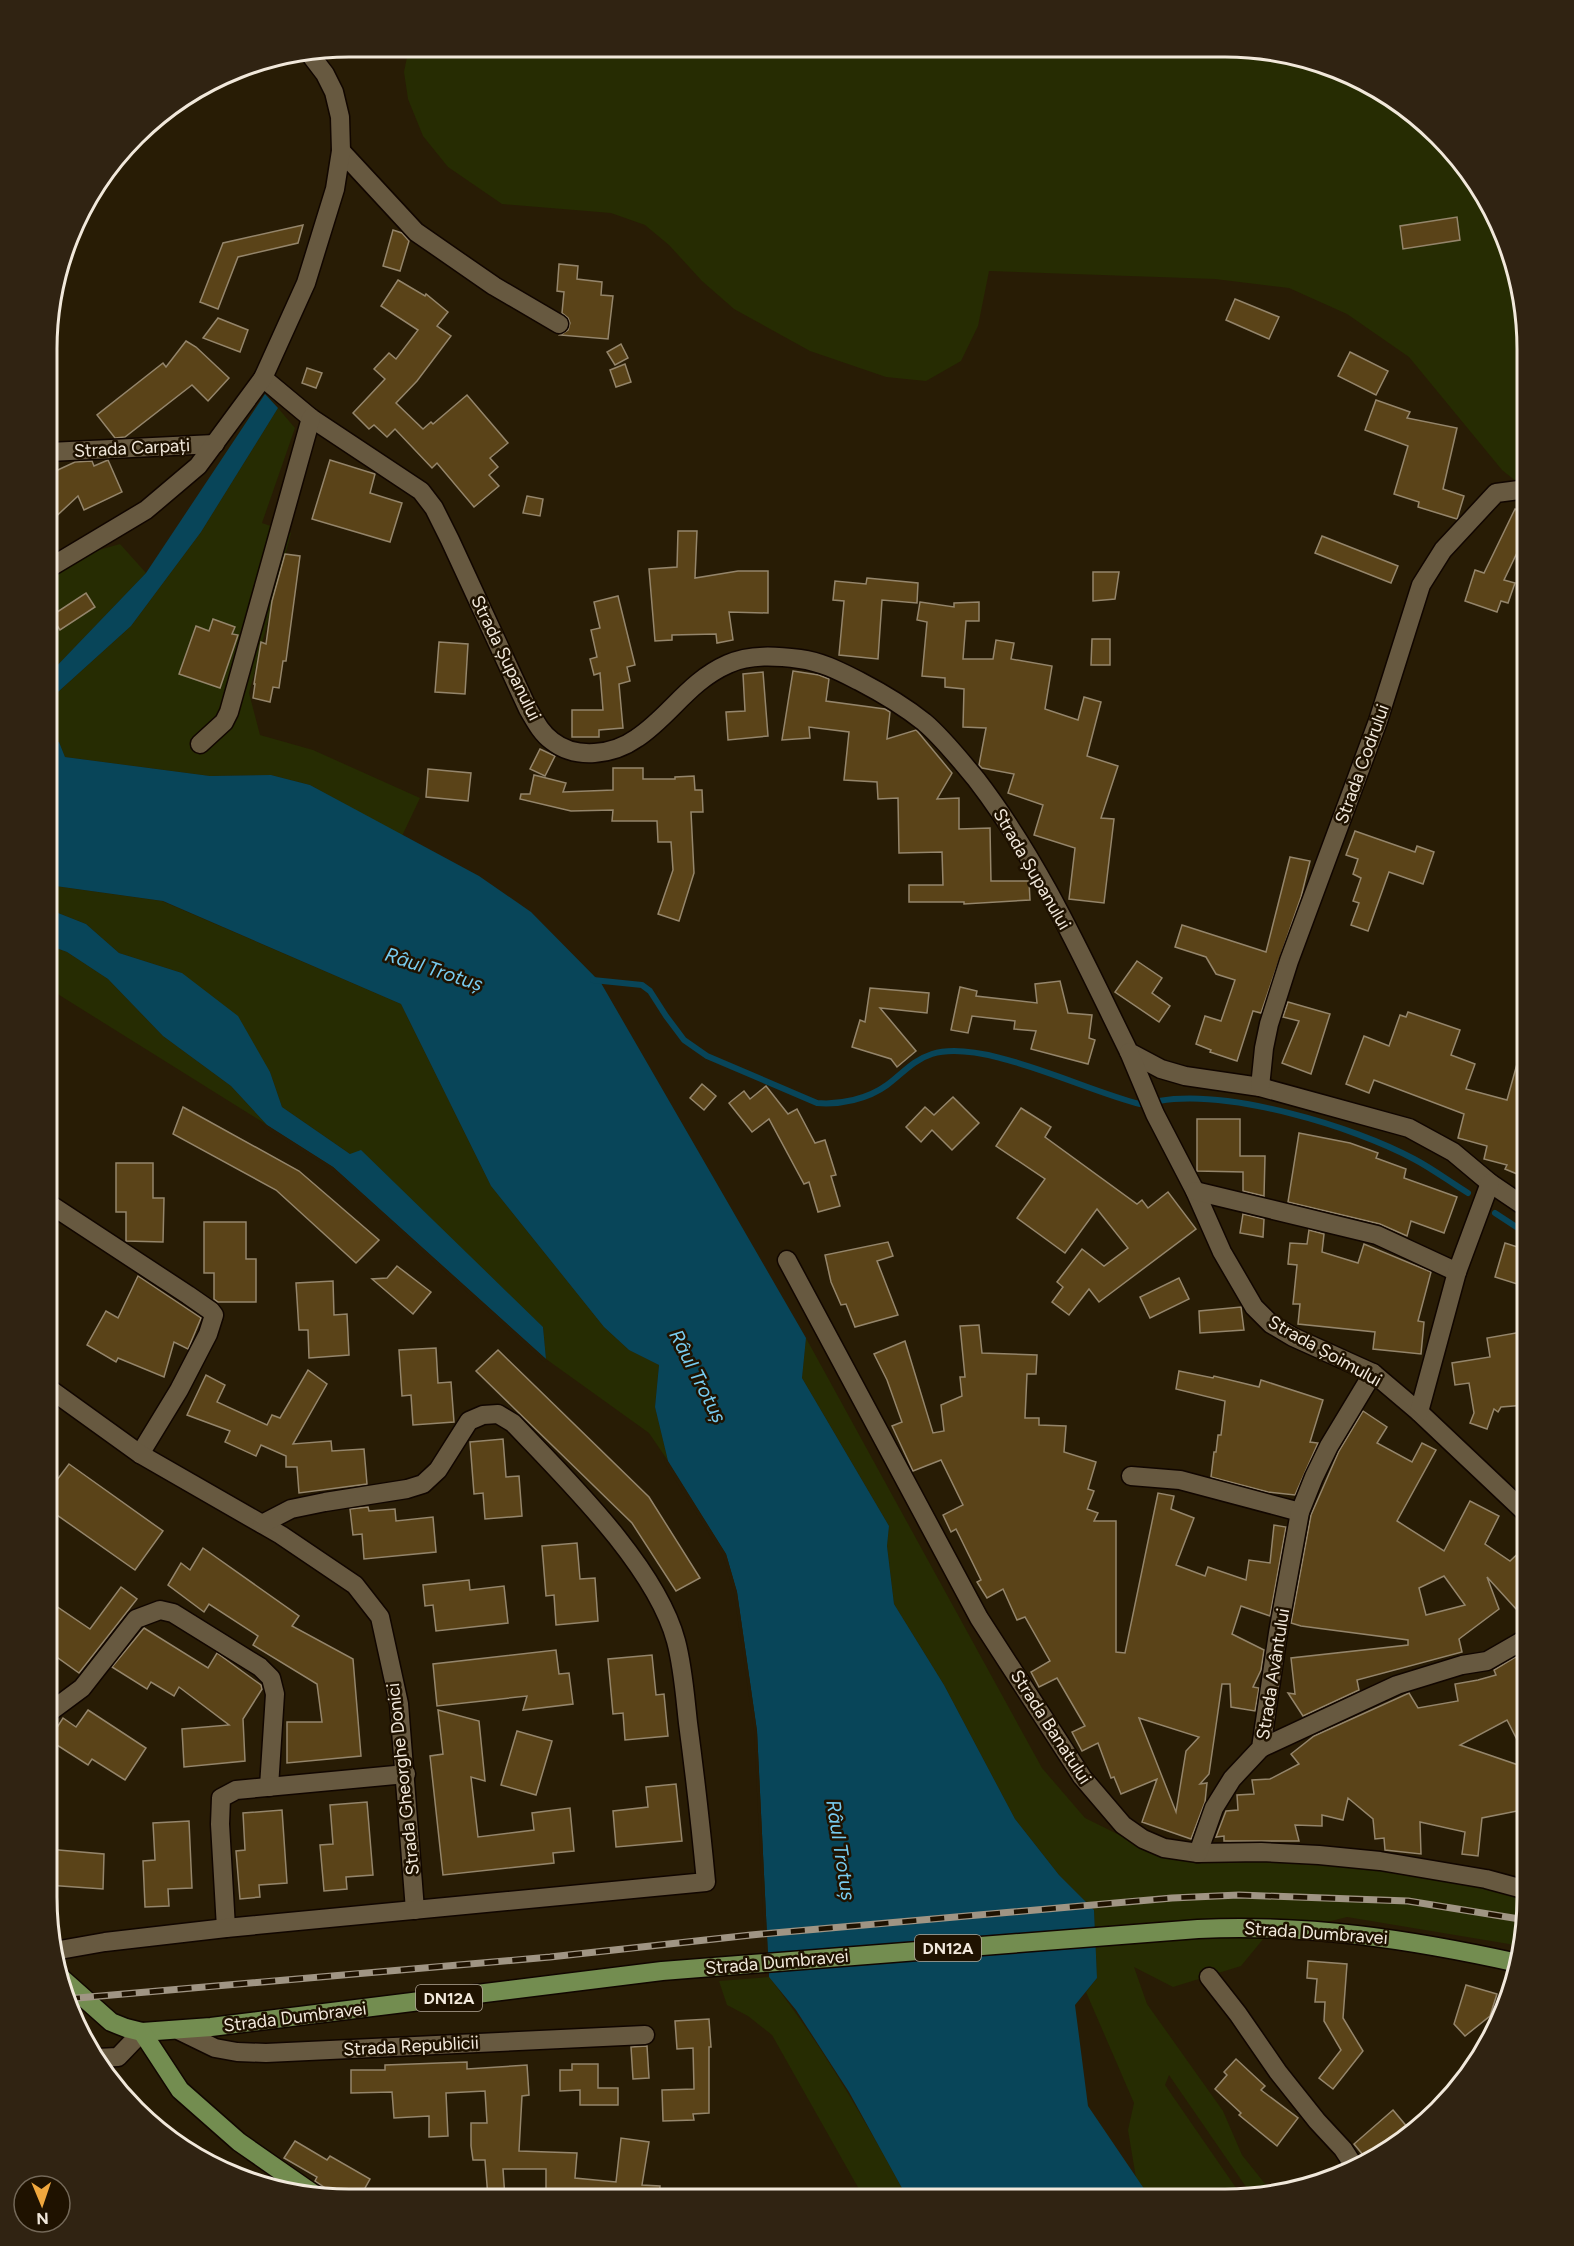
<svg xmlns="http://www.w3.org/2000/svg" width="1574" height="2246" viewBox="0 0 1574 2246" font-family="Figtree,sans-serif">
<style>
.green{fill:#262c02}
.water{fill:#084559}
.pier{fill:#281c05}
.lines{fill:none;stroke-linecap:round;stroke-linejoin:round}
.stream{stroke:#084559;stroke-width:6}
.building{fill:#5a4318;stroke:#94856b;stroke-width:1.5;fill-rule:evenodd}
.minor-casing{stroke:#110600;stroke-width:21}
.major-casing{stroke:#110600;stroke-width:21}
.minor{stroke:#675940;stroke-width:18}
.major{stroke:#738d50;stroke-width:18}
.rail-casing{stroke:#a09584;stroke-width:7}
.rail{stroke:#1f1200;stroke-width:4.5;stroke-dasharray:14;stroke-linecap:butt}
.labels{text-anchor:middle;dominant-baseline:central;stroke-width:5;stroke-linejoin:round;paint-order:stroke}
.shield{fill:#1f1200;stroke:#b2a899;stroke-width:1.5}
.shield-label{font-size:16px;font-weight:bold;fill:#f1e8db}
.street-label{font-size:18px;fill:#f1e8db;stroke:#1f1200}
.water-label{font-size:20px;font-style:italic;fill:#78ccf0;stroke:#1f1200}
.rim{fill:none;stroke:#f1e8db;stroke-width:3}
</style>
<rect width="100%" height="100%" fill="#281c05"/>
<!-- green -->
<g class="green">
<path d="M409,47l856,2 75,20 69,40 56,56 31,51 21,55 10,78v141l-25,-20 -93,-113 -62,-43 -58,-26 -74,-9 -226,-8 -11,55 -17,35 -35,20 -40,-4 -76,-26 -76,-42 -32,-28 -33,-36 -24,-20 -34,-12 -109,-9 -54,-37 -25,-31 -15,-37 -4,-27z"/>
<path d="M278,408l17,20 -33,95 29,10 -42,160 11,42 53,15 107,48 -18,38 -92,-51 -39,-10 -61,1 -145,-19 -6,-15 -11,1v-42l83,-75 70,-94z"/>
<path d="M120,544l26,29 -97,101v-110z"/>
<path d="M48,885l114,16 239,103 90,182 113,141 25,23 30,15 -4,42 13,54 -19,-28 -103,-74 -3,-32 -193,-173 -68,-47 -12,-35 -88,-99 -63,-20 -33,-29 -38,-15z"/>
<path d="M48,945l19,7 41,27 55,57 68,50 36,39 -219,-137z"/>
<path d="M806,1338l236,430 43,50 69,34 95,-6 278,35v36l-6,31 -12,-4 -162,-27 -83,21 -23,28 -68,21 -39,-20 13,37 76,107 19,44 32,40 -21,2 -84,-122 -4,10 78,113 -92,1 -15,-21 -8,-48 6,-27 -48,-111 11,-14 -3,-68 -35,-35 -44,-56 -71,-134 -50,-81 -7,-58 2,-20 -87,-148z"/>
<path d="M769,1977c54,69 97,145 139,222l-44,-1 -92,-163 -24,-19 -21,-11 -8,-24z"/>
</g>
<!-- water -->
<g class="water">
<path d="M265,394l13,14 -77,124 -70,94 -83,75 1,-27 97,-101z"/>
<path d="M59,742l6,15 145,19 61,-1 39,10 169,91 52,36 70,71 205,355 -4,40 87,148 -2,20 7,58 50,81 71,134 44,56 35,35 3,68 -22,27 13,101 63,93h-243l-59,-107 -53,-82 -27,-33 -12,-246 -20,-139 -11,-38 -58,-93 -13,-54 4,-42 -30,-15 -25,-23 -113,-141 -90,-182 -238,-103 -115,-16v-142z"/>
<path d="M48,909l38,15 33,29 63,20 56,43 32,56 12,35 68,47 11,-4 182,177 3,32 -213,-192 -66,-42 -36,-39 -68,-50 -55,-57 -41,-27 -19,-7z"/>
</g>
<!-- pier -->
<g class="pier">
<path d="M257,1119l76,48 215,194 -4,1 -213,-193 -66,-41z"/>
<path d="M663,1454l63,100 11,38 20,139 12,246h-3l-12,-246 -20,-138 -11,-37 -58,-93z"/>
</g>
<g class="lines">
<!-- stream -->
<g class="stream">
<path d="M593,980l49,5 8,6 16,25 18,24 23,16 110,47c23,2 51,-4 70,-18 15,-11 26,-25 45,-31 51,-16 153,37 208,50"/>
<path d="M1159,1101c69,-12 194,25 255,58 19,10 36,23 54,34"/>
<path d="M1495,1213l32,21"/>
</g>
</g>
<!-- building -->
<g class="building">
<path d="M1457,217l3,23 -57,9 -3,-23z"/>
<path d="M303,225l-5,18 -60,14 -20,52 -18,-7 23,-59z"/>
<path d="M393,230l9,3 7,8 -9,30 -17,-5z"/>
<path d="M559,264l19,2 -1,13 25,3 -1,13 12,1 -5,43 -48,-4 8,-5 2,-7 -2,-5 -6,-5 2,-21 -7,-1z"/>
<path d="M398,280l27,16 1,-2 22,18 -11,14 14,10 -34,45 -21,22 27,26 8,-7 2,2 34,-29 41,48 -18,15 8,9 -9,8 10,11 -25,21 -37,-44 -5,5 -37,-39 -8,8 -13,-12 -5,4 -16,-16 32,-34 -11,-10 15,-16 7,6 22,-29 -37,-24z"/>
<path d="M1235,299l44,18 -10,22 -43,-19z"/>
<path d="M218,318l30,12 -8,22 -37,-14z"/>
<path d="M186,341l10,6 33,31 -21,23 -16,-16 -67,52 -10,1 -18,-23 66,-52 3,4z"/>
<path d="M621,344l7,14 -13,7 -8,-13z"/>
<path d="M1350,352l38,19 -12,24 -38,-19z"/>
<path d="M625,364l6,18 -15,5 -6,-17z"/>
<path d="M307,368l15,5 -6,15 -14,-5z"/>
<path d="M1376,400l34,12 -3,6 50,10 -14,61 21,7 -7,23 -39,-12 1,-5 -25,-8 14,-48 -43,-16z"/>
<path d="M108,460l14,32 -38,18 -6,-14 -29,27v-49l26,-12 17,-1 2,5z"/>
<path d="M330,460l45,14 -5,19 32,10 -12,39 -78,-23z"/>
<path d="M527,496l16,3 -3,17 -17,-3z"/>
<path d="M1515,509l12,6v17l-23,48 11,3 -7,20 -7,-2 -4,11 -32,-11 10,-31 9,3z"/>
<path d="M678,531h19l-2,47 43,-7h30v42l-39,-1 4,28 -16,3 -1,-9 -44,1v5l-17,1 -6,-72 28,-2z"/>
<path d="M1322,536l76,30 -7,17 -76,-30z"/>
<path d="M285,554l15,2 -14,105h-3l-4,27 -6,-1 -3,15 -17,-4 2,-14h-1l7,-42 5,2 6,-43z"/>
<path d="M1093,572h26l-4,27 -22,2z"/>
<path d="M867,578l51,5 -1,20 -35,-3 -4,59 -39,-4 5,-54 -11,-1 2,-19 31,3z"/>
<path d="M86,593l9,14 -35,23 -9,-14z"/>
<path d="M618,596l17,69 -8,2 3,14 -11,3 4,44 -24,2v7h-27v-27h31l-3,-37 -6,2 -4,-16 7,-2 -6,-27 9,-2 -6,-26z"/>
<path d="M920,602l34,5v-4l25,-1v19h-13l-3,38h30l3,-19 18,3 -3,16 41,7 -7,43 33,11 6,-23 17,5 -14,54 31,10 -17,52 13,1 -10,84 -35,-4 6,-51 -41,-13 9,-30 -35,-12 6,-19 -32,-6 -3,-3 7,-37 -23,-1 1,-38 -19,-2v-9l-23,-2 5,-54 -10,-2z"/>
<path d="M213,619l22,8 -3,7 6,1 -18,53 -41,-14 17,-48 13,5z"/>
<path d="M1092,639h18v26h-19z"/>
<path d="M439,642l29,2 -3,50 -30,-2z"/>
<path d="M793,671l26,4 10,4 -3,22 59,8 5,3 -3,27 29,-9 2,2 34,41 -15,26 22,-1v31l31,-1 1,53h38l1,19 -66,4v-2h-55v-17h34l-1,-33 -43,1 -1,-55 -20,1 -1,-17 -33,-2 5,-48 -40,-5 1,11 -28,2z"/>
<path d="M763,672l5,64 -40,4 -2,-28 19,-1 -2,-37z"/>
<path d="M540,749l15,7 -10,20 -15,-7z"/>
<path d="M613,768h30v11h32v-2l19,-1 1,14h7l1,22h-12l3,61 -15,48 -21,-7 15,-44 -2,-28h-13l-1,-21h-45l1,-11 -42,1 -51,-12 1,-5h9l4,-19 32,8 -3,9 50,-2z"/>
<path d="M428,769l43,4 -3,28 -42,-4z"/>
<path d="M1355,831l60,21 2,-6 17,6 -11,32 -34,-12 -21,59 -17,-6 8,-22 -6,-2 8,-23 -8,-4 5,-15 -12,-4z"/>
<path d="M1290,857l20,4 -9,36 -40,116 -8,-2 -16,50 -27,-9 1,-2 -15,-6 9,-28 16,5 14,-41 -19,-6 -10,-17 -31,-10 7,-22 84,27z"/>
<path d="M1137,961l25,17 -10,15 18,13 -11,16 -44,-30z"/>
<path d="M1060,981l8,32 24,2 -3,23 6,2 -7,24 -57,-15 5,-18 -22,-2 1,-8 -43,-5 -4,17 -17,-3 9,-43 17,4 -1,5 61,7 -2,-19z"/>
<path d="M870,988l59,5 -2,20 -47,-5 36,43 -19,16 -6,-8 -39,-12 8,-27 5,2z"/>
<path d="M1288,1002l42,12 -19,60 -29,-11 17,-42 -16,-4z"/>
<path d="M1408,1012l52,18 -9,25 24,9 -9,25 41,11 15,-54h5v45l-10,38 10,4v45l-22,-9 2,-4 -23,-6 3,-13 -29,-8 6,-24 -90,-34 -5,13 -23,-9 18,-48 25,10 11,-31 6,2z"/>
<path d="M702,1084l14,12 -12,14 -14,-12z"/>
<path d="M766,1086l22,28 9,-5 18,34 10,-3 11,35 -5,1 9,30 -22,6 -9,-30 -5,2 -35,-65 -17,13 -23,-29 15,-12 6,8z"/>
<path d="M953,1097l26,26 -27,27 -20,-20 -11,12 -15,-15 19,-20 9,8z"/>
<path d="M183,1107l116,64 80,69 -23,23 -80,-73 -103,-56z"/>
<path d="M1021,1108l30,19 -6,10 92,67 5,-4 6,8 20,-16 28,37 -97,73 -10,-13 -20,26 -17,-13 11,-15 -6,-5 25,-33 22,17 24,-18 -31,-39 -32,44 -48,-35 28,-39 -49,-33z"/>
<path d="M1197,1119h43v37h25l-1,40 -21,-5v-19l-46,-1z"/>
<path d="M1299,1133l51,10 28,10 -2,5 30,11 -2,9 53,19 -13,36 -33,-12 -4,15 -27,-12 -92,-22z"/>
<path d="M116,1163h37v35h11l-1,44 -37,-1v-29h-10z"/>
<path d="M1243,1214l21,5 -1,18 -23,-4z"/>
<path d="M204,1222h42v37h10v43h-38l-4,-3v-26h-10z"/>
<path d="M1309,1230l15,4 -2,18 36,11 6,-19 67,28 -13,49 6,1 -3,32 -48,-5 2,-17 -77,-8 2,-20h-7l4,-39 -9,-1 2,-21 17,1z"/>
<path d="M888,1242l5,14 -16,5 21,54 -43,12 -9,-23 -5,1 -10,-23 -6,-27z"/>
<path d="M1505,1243l22,7v37l-32,-10z"/>
<path d="M397,1266l34,26 -18,22 -41,-35 15,-1z"/>
<path d="M138,1276l63,42 -13,31 -14,-7 -10,35 -46,-19 -2,4 -29,-17 19,-34 12,7z"/>
<path d="M1179,1278l10,21 -39,19 -10,-21z"/>
<path d="M333,1281l1,34 13,-1 2,41 -40,3 -1,-28h-9l-3,-47z"/>
<path d="M1241,1307l3,23 -44,3 -1,-22z"/>
<path d="M979,1325l3,28 55,2 -1,19h-9l-2,44h14v7l27,1 -2,26 32,10 -8,27 6,2 -7,18 11,4 -4,8h22v131l9,1 33,-160 16,3 -3,13 23,9 -18,47 29,11 3,-9 38,13 3,-20 21,3 4,-38 12,2 -16,89 -29,-10 -9,28 32,16 -3,20 -8,17 6,1 -4,23 -24,-4 -1,-23h-8l-13,90 -9,10 7,-1 -2,19 -14,37 -49,-17 15,-43 -36,15 -7,-17 -3,1 -13,-35 -16,8 -10,-19 13,-6 -28,-48 -18,9 -8,-15 19,-11 -25,-44 -8,3 -14,-31 -16,9 -10,-16 4,-2 -25,-51 -5,3 -8,-17 20,-10 -22,-45 -28,11 -21,-45 10,-4 -15,-42 -13,-26 31,-13 28,92 11,-2 -3,-26 21,-9 -2,-19h5l-5,-51zM1139,1718l60,19 -13,14 -10,61z"/>
<path d="M1527,1331v74l-26,2 -3,5 -4,-3 -7,20 -17,-6 4,-10 -5,-30 -14,2 -3,-22 38,-6 -3,-19z"/>
<path d="M436,1348l2,35 13,-1 3,40 -41,3 -2,-30 -9,1 -3,-46z"/>
<path d="M498,1350l151,147 51,81 -24,13 -44,-68 -156,-152z"/>
<path d="M308,1370l19,14 -34,60 38,-3 1,10 32,-2 3,35 -68,9 -2,-26h-11v-11l-25,-11 -5,11 -31,-14 5,-11 -43,-16 19,-40 19,10 -8,17 50,23 5,-10 8,3z"/>
<path d="M1179,1371l34,7 1,-2 45,11 2,-7 62,20 -13,42 8,1 -23,52 -27,-3 -57,-15 3,-25h2l2,-17h3l4,-34 -49,-12z"/>
<path d="M1363,1411l24,16 -10,16 35,19 10,-19 14,7 -39,71 47,30 26,-50 29,15 -14,28 25,17 17,-16v76l-40,-44 12,32 -40,30 3,13 -105,28 2,10 -56,26 -15,-23 7,1 -4,-36 117,-13v-5l-107,-14 -10,-3 20,-108 28,-64zM1444,1576l21,29 -39,10 -7,-27z"/>
<path d="M503,1439l3,38 13,-1 3,40 -37,3 -2,-26 -9,1 -4,-52z"/>
<path d="M69,1464l94,67 -28,39 -88,-62v-15z"/>
<path d="M368,1507l1,4 26,-2 1,12 37,-4 3,35 -72,7 -2,-25 -9,1 -3,-26z"/>
<path d="M577,1543l3,36 15,-1 3,43 -42,4 -2,-30 -8,1 -4,-50z"/>
<path d="M203,1548l96,68 -7,10 61,33 8,97 -74,7v-41h35l-5,-38 -64,-39 5,-9 -49,-32 -5,8 -36,-27 13,-22 9,7z"/>
<path d="M469,1580l1,10 34,-4 4,37 -72,8 -3,-26 -8,1 -2,-21z"/>
<path d="M121,1587l16,12 -58,74 -32,-23v-50l43,29z"/>
<path d="M144,1628l64,40 9,-15 44,32 1,4 -19,30 2,42 -61,6 -2,-38 47,-4 -50,-38 -5,9 -23,-14 -4,7 -35,-22z"/>
<path d="M556,1650l3,24 10,-1 4,31 -50,6 4,-14 -90,10 -4,-42z"/>
<path d="M652,1655l4,40 8,-1 4,42 -43,4 -2,-27 -10,1 -5,-55z"/>
<path d="M1517,1656l10,26v77l-20,-39 -47,25 67,23v41l-45,9 -4,38 -16,-2 3,-22 -45,-10 1,32 -36,-4 -1,-12 -9,1 -2,-20 -25,-21 -5,22 -21,-5v11l-27,-1 4,16h-75v-5l-8,1 10,-26 12,-1 -1,-15 17,-1 -2,-14 18,-1 29,-15 -8,-10 23,-18 95,-43 9,15 40,-7 -3,-17 23,-4 18,-5 -2,-5z"/>
<path d="M88,1710l58,38 -21,32 -33,-21 -4,6 -39,-25 14,-22 13,9z"/>
<path d="M438,1710l41,11 6,60 -14,-4 7,60 56,-7 -2,-17 38,-5 4,43 -21,2 1,10 -111,12 -13,-119 13,-2z"/>
<path d="M517,1731l35,10 -16,54 -35,-10z"/>
<path d="M676,1784l6,57 -66,6 -3,-36 35,-4 -2,-20z"/>
<path d="M367,1802l6,73 -27,2 1,12 -23,2 -4,-46 13,-1 -3,-39z"/>
<path d="M282,1810l5,73 -28,2 1,12 -20,2 -4,-48 9,-1 -2,-37z"/>
<path d="M189,1821l3,67 -24,1 1,17 -24,1 -2,-46 12,-1 -2,-37z"/>
<path d="M47,1849l57,5 -1,35 -56,-4z"/>
<path d="M1308,1961l39,3 -4,54 20,33 -30,38 -14,-11 22,-28 -17,-29 1,-19h-10l2,-23 -10,-1z"/>
<path d="M1466,1985l31,9 -7,22 -25,20 -11,-12z"/>
<path d="M709,2019l2,28h-2v66l-16,1 1,6 -31,1 -1,-31 32,-1 -1,-41 -16,1 -2,-28z"/>
<path d="M647,2046l2,32 -16,1 -2,-32z"/>
<path d="M1236,2059l29,27 -4,4 37,28 -21,28 -38,-31 2,-2 -26,-24 12,-14 -3,-3z"/>
<path d="M467,2062v7l60,-4 2,30 -7,1 -3,55 58,2 -2,25 41,4 5,-44 28,4 -7,43 18,1 -1,12h-113v-29h-43l2,29 -17,-1 -3,-37h-12l-2,-14v-23h16l-2,-32 -39,2 2,43 -19,1v-21l-35,2 -2,-26 -41,1v-23h34v-5z"/>
<path d="M572,2064h26v24h20v17h-38v-15l-20,1v-21h12z"/>
<path d="M1393,2110l15,18 -40,33 -14,-17z"/>
<path d="M295,2141l32,19 3,-4 40,23 -10,18h-21l-24,-16 2,-4 -33,-19z"/>
</g>
<g class="lines">
<defs>
<g id="minor">
<path d="M341,151l75,81 78,54 65,38"/>
<path d="M263,378l48,40 110,73 13,17 16,32 78,169c7,12 13,24 24,32 24,19 61,14 85,-3 33,-22 52,-57 91,-74 22,-10 49,-8 72,-5 22,3 39,12 59,22 23,12 45,25 65,41 19,16 36,38 52,57 64,83 107,180 153,273l32,17 24,7 75,11 149,41 44,24 37,31 37,25"/>
<path d="M49,452l166,-8"/>
<path d="M49,568l97,-58 52,-44 65,-88 43,-95 29,-94 6,-38 -1,-34 -6,-25 -9,-18 -16,-21"/>
<path d="M200,744l24,-22 5,-10 82,-294"/>
<path d="M1129,1052l26,62 40,77 27,61 32,55 17,17 22,13 80,36 46,39 108,102"/>
<path d="M1260,1087l4,-39 5,-24 20,-63 89,-240 43,-136 22,-35 53,-57 23,-3 8,3"/>
<path d="M1195,1191l182,44 80,37"/>
<path d="M48,1203l140,92 23,16 3,4 -6,19 -29,56 -39,64"/>
<path d="M787,1260l192,358 103,159 41,48 20,14 21,9 34,5 63,-1 58,3 61,6 106,18 41,11"/>
<path d="M47,1387l93,67 141,81 74,50 25,32 19,87 16,206"/>
<path d="M1419,1412l38,-140 33,-89"/>
<path d="M1131,1476l49,4 120,32"/>
<path d="M47,1714l35,-26 54,-69 24,-9 13,3 87,54 11,11 4,16 -6,93"/>
<path d="M1261,1748l136,-63 65,-20 25,-4 40,-23"/>
<path d="M1198,1853l16,-45 18,-29 29,-31 17,-115 22,-121 14,-35 15,-31 44,-73"/>
<path d="M226,1928l-6,-104 1,-26 15,-8 170,-16"/>
<path d="M54,1951l51,-9 121,-14 480,-46c-5,-54 -11,-106 -18,-159 -3,-27 -5,-56 -12,-82 -20,-75 -110,-162 -163,-218l-15,-9 -15,1 -14,6 -31,49 -15,14 -16,5 -82,13 -34,7 -29,15"/>
<path d="M1209,1977l29,37 40,58 39,49 26,28 13,20"/>
<path d="M180,2031l35,17 22,4 29,1 379,-18"/>
<path d="M96,2058l22,-1 24,-25"/>
</g>
<g id="major">
<path d="M57,1974l54,48 15,6 16,4 69,-5 451,-56 536,-42c111,-5 211,10 320,34"/>
<path d="M142,2032l38,58 59,52 79,55"/>
</g>
</defs>
<!-- minor casing -->
<use href="#minor" class="minor-casing"/>
<!-- major casing -->
<use href="#major" class="major-casing"/>
<!-- minor -->
<use href="#minor" class="minor"/>
<!-- major -->
<use href="#major" class="major"/>
<defs>
<path id="rail" d="M66,1999l484,-42 201,-22 421,-37 67,-3 169,6 118,19"/>
</defs>
<!-- rail casing -->
<use href="#rail" class="rail-casing"/>
<!-- rail -->
<use href="#rail" class="rail"/>
</g>
<g class="labels">
<!-- shield labels -->
<g class="shield">
<rect x="915" y="1935" width="66" height="26" rx="4.5"/>
<rect x="416" y="1985" width="66" height="26" rx="4.5"/>
</g>
<g class="shield-label">
<text x="948" y="1948">DN12A</text>
<text x="449" y="1998">DN12A</text>
</g>
<!-- street labels -->
<g class="street-label">
<text transform="translate(132 448) rotate(-3)">Strada Carpați</text>
<text transform="translate(506 658) rotate(64)">Strada Șupanului</text>
<text transform="translate(1362 764) rotate(-70)">Strada Codrului</text>
<text transform="translate(1032 869) rotate(60)">Strada Șupanului</text>
<text transform="translate(1325 1351) rotate(29)">Strada Șoimului</text>
<text transform="translate(1273 1674) rotate(-81)">Strada Avântului</text>
<text transform="translate(1051 1727) rotate(57)">Strada Banatului</text>
<text transform="translate(403 1779) rotate(-96)">Strada Gheorghe Donici</text>
<text transform="translate(1316 1933) rotate(4)">Strada Dumbravei</text>
<text transform="translate(777 1962) rotate(-5)">Strada Dumbravei</text>
<text transform="translate(295 2017) rotate(-7)">Strada Dumbravei</text>
<text transform="translate(411 2046) rotate(-3)">Strada Republicii</text>
</g>
<!-- water labels -->
<g class="water-label">
<text transform="translate(434 969) rotate(18)">Râul Trotuș</text>
<text transform="translate(698 1376) rotate(63)">Râul Trotuș</text>
<text transform="translate(841 1850) rotate(81)">Râul Trotuș</text>
</g>
</g>
<!-- crop -->
<path d="M0 0H1574V2246H0ZM349 57H1225A292 292 0 0 1 1517 349V1897A292 292 0 0 1 1225 2189H349A292 292 0 0 1 57 1897V349A292 292 0 0 1 349 57Z" fill="#302312" fill-rule="evenodd"/>
<path class="rim" d="M349 57H1225A292 292 0 0 1 1517 349V1897A292 292 0 0 1 1225 2189H349A292 292 0 0 1 57 1897V349A292 292 0 0 1 349 57Z"/>
<!-- north arrow -->
<g transform="translate(42 2204) rotate(178)"><circle r="28" fill="#1f1200" stroke="#736858" stroke-width="1.5"/>
<path d="M0-4.5L10 22L0 15L-10 22Z" fill="#efa73e"/>
<text y="-9" font-size="16" font-weight="bold" text-anchor="middle" fill="#f1e8db">N</text>
</g>
</svg>
